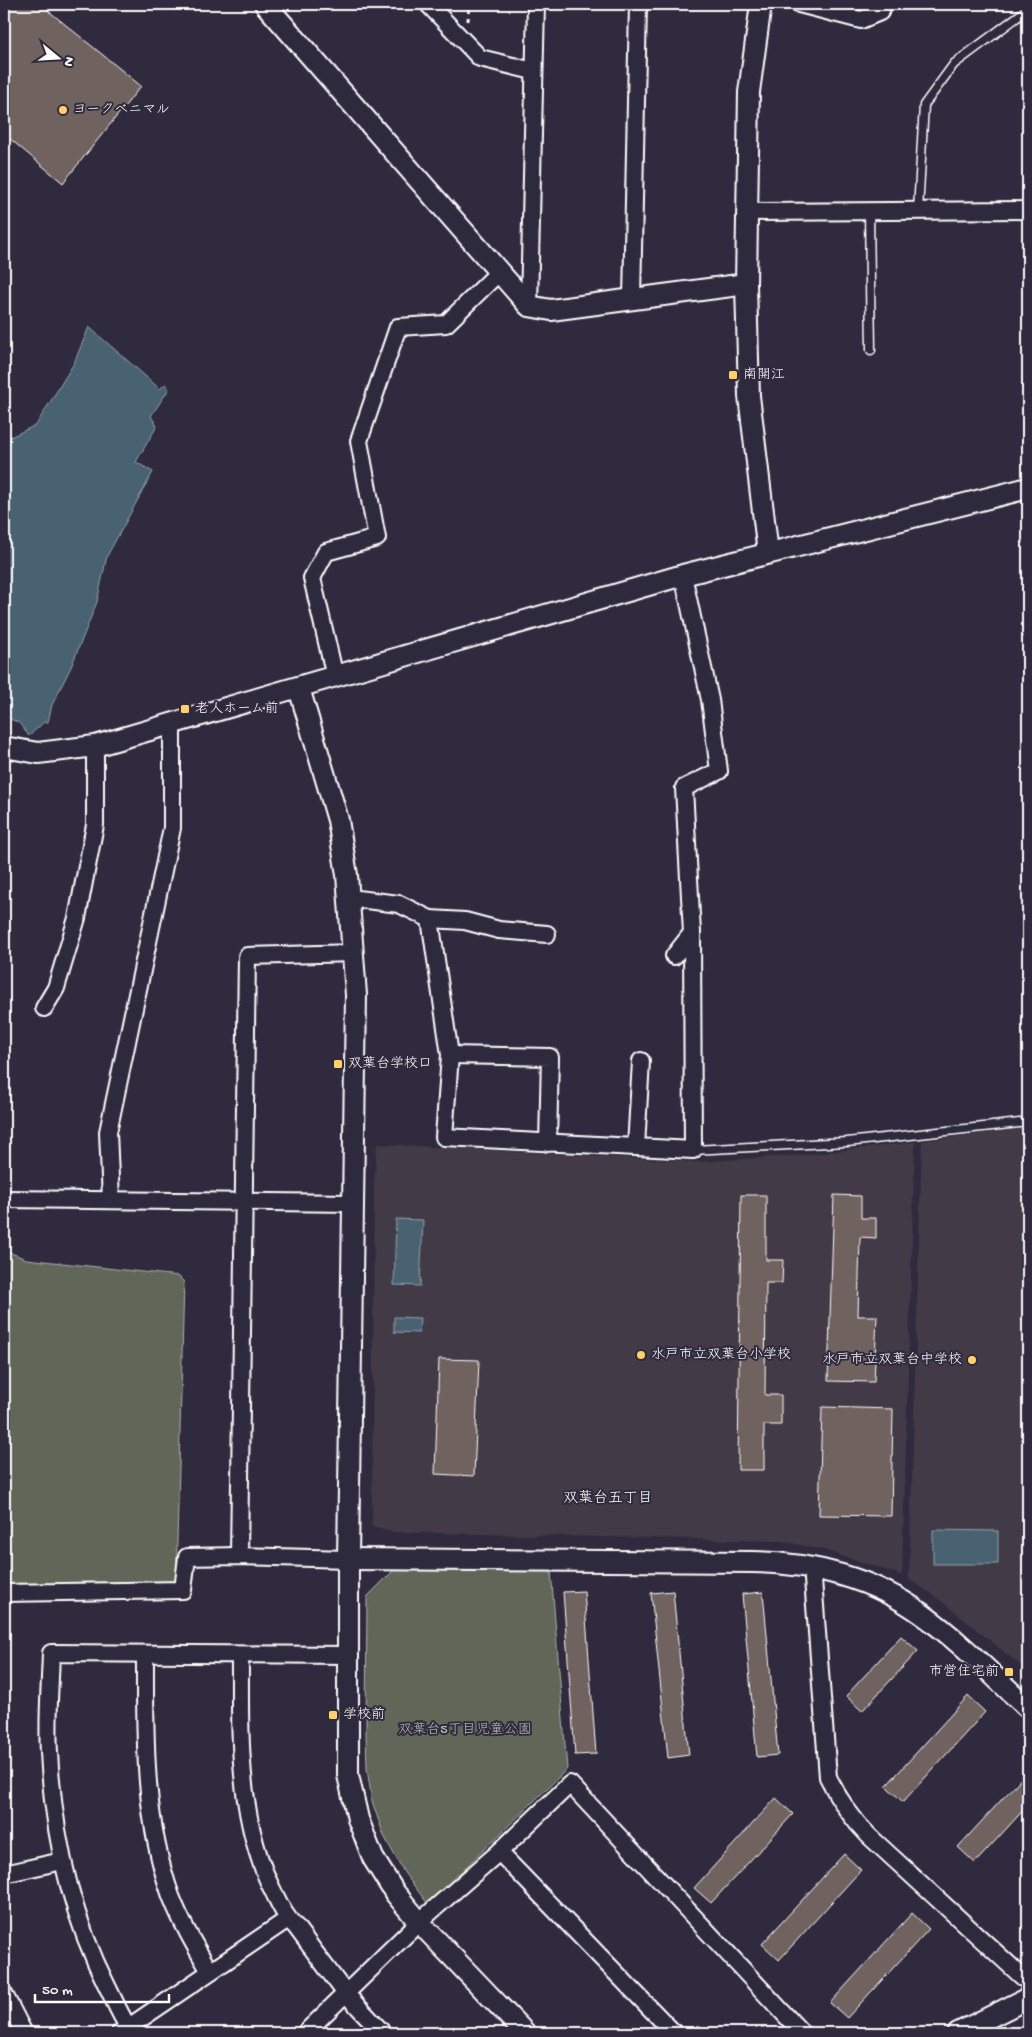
<svg xmlns="http://www.w3.org/2000/svg" width="1032" height="2037" viewBox="0 0 1032 2037" font-family="'Gochi Hand','Klee One',sans-serif">
<style>
.built{fill:#423b47}
.green{fill:#616658;stroke:#b0b2ac}
.water{fill:#4a6272;stroke:#92a1aa}
.building{fill:#70635f;stroke:#fff}
.lines{fill:none;stroke-linecap:round;stroke-linejoin:round}
.service-casing{stroke:#fff;stroke-width:11}
.minor-casing{stroke:#fff;stroke-width:20}
.tertiary-casing{stroke:#fff;stroke-width:24}
.path{stroke:#fff;stroke-width:3;stroke-dasharray:4 4;stroke-linecap:butt}
.service{stroke:#2f2a3d;stroke-width:8}
.minor{stroke:#2f2a3d;stroke-width:16}
.tertiary{stroke:#2f2a3d;stroke-width:20}
.poi-dot{fill:#ffd166;stroke:#2f2a3d;stroke-width:2}
.labels{text-anchor:middle;dominant-baseline:central;stroke-width:4;stroke-linejoin:round;paint-order:stroke}
.poi-label{font-size:14px;fill:#fff;stroke:#2f2a3d;text-anchor:start}
.park-label{font-size:14px;fill:#b8bab4;stroke:#2f2a3d}
.neighbourhood-label{font-size:15px;fill:#fff;stroke:#2f2a3d}
</style>
<rect width="100%" height="100%" fill="#2f2a3d"/>
<filter id="ink" filterUnits="userSpaceOnUse"><feTurbulence type="fractalNoise" baseFrequency=".02" numOctaves="2"/><feDisplacementMap in="SourceGraphic" scale="10" xChannelSelector="R" yChannelSelector="G"/><feConvolveMatrix kernelMatrix="1 2 1 2 8 2 1 2 1" color-interpolation-filters="sRGB"/></filter>
<g filter="url(#ink)">
<!-- built -->
<g class="built">
<path d="M1028,1128v543l-93,-75 -26,-17 13,-438z"/>
<path d="M915,1142l-13,433 -78,-25 -41,-9 -391,-9 -20,-5 2,-344 3,-39 319,18 108,-7z"/>
</g>
<!-- green -->
<g class="green">
<path d="M4,1250l22,9 152,17 6,6 -8,297 -4,5 -168,2z"/>
<path d="M394,1570l157,1 16,198 -139,135 -23,-30 -21,-38 -12,-35 -5,-32 -1,-38 1,-134z"/>
</g>
<!-- water -->
<g class="water">
<path d="M89,327l71,62 5,-5 4,5 -18,27 6,10 -21,36 17,10 -46,84 -10,46 -26,65 -19,38 -4,17h-4l-15,14 -10,-13 -15,-7v-276l32,-15 38,-62z"/>
<path d="M396,1219l27,1 -3,66 -26,-1z"/>
<path d="M394,1317l26,1 -1,15 -25,-1z"/>
<path d="M933,1530l65,1v33h-65z"/>
</g>
<!-- building -->
<g class="building">
<path d="M4,4h36l101,82 -78,97 -59,-49z"/>
<path d="M741,1195h25v65h17l-1,23h-16l-1,112h16v30h-17v45h-26z"/>
<path d="M834,1195l27,1v22h15v20l-16,-1 -2,79h19l-3,66 -46,-1z"/>
<path d="M439,1359l40,1 -5,116 -39,-2z"/>
<path d="M822,1407l71,2 -2,107 -72,-1z"/>
<path d="M584,1591l12,163 -21,1 -12,-163z"/>
<path d="M673,1591l16,164 -21,3 -17,-165z"/>
<path d="M763,1592l15,163 -21,2 -15,-163z"/>
<path d="M901,1636l17,15 -56,60 -16,-15z"/>
<path d="M968,1696l17,16 -82,90 -17,-16z"/>
<path d="M1028,1771v34l-53,58 -17,-16z"/>
<path d="M776,1798l17,16 -82,89 -17,-15z"/>
<path d="M844,1854l17,16 -82,90 -17,-16z"/>
<path d="M912,1913l17,16 -82,89 -17,-15z"/>
</g>
<g class="lines">
<defs>
<g id="service">
<path d="M918,211l6,-106 30,-41 74,-55"/>
<path d="M869,212l2,138"/>
<path d="M693,1150l154,-8 181,-20"/>
</g>
<g id="minor">
<path d="M428,4l52,54 53,13"/>
<path d="M799,4l62,16 19,-8 4,-8"/>
<path d="M747,212l281,-2"/>
<path d="M632,299l6,-295"/>
<path d="M529,306l7,-302"/>
<path d="M335,677l-23,-99 14,-26 51,-14 -18,-97 39,-114 48,-3 53,-52"/>
<path d="M349,898l50,6 31,15 20,136 -6,82 249,13 -1,-217"/>
<path d="M430,919l35,2 34,9 48,4"/>
<path d="M674,956l18,-23 -8,-145 35,-17 -9,-71 -27,-125"/>
<path d="M44,1008l12,-20 21,-70 18,-93v-79"/>
<path d="M450,1055l100,2 -2,86"/>
<path d="M636,1147l5,-86"/>
<path d="M4,1199l349,4"/>
<path d="M111,1200l-3,-68 64,-304v-105"/>
<path d="M239,1556l8,-600 107,-3"/>
<path d="M812,1566l16,211c11,23 23,41 41,59l159,146"/>
<path d="M4,1593l179,-3 4,-33 52,-1 109,3"/>
<path d="M145,1654c0,80 -2,164 26,242 10,26 24,50 38,74"/>
<path d="M240,1655c0,80 -3,167 35,240 6,12 11,23 21,32l50,67 37,39"/>
<path d="M499,1852l175,181"/>
<path d="M4,1874l58,-13"/>
<path d="M4,1994l20,39"/>
<path d="M120,2033l168,-114"/>
<path d="M132,2033c-10,-14 -17,-31 -25,-47 -37,-73 -54,-152 -58,-234 -2,-33 1,-66 2,-99l296,2"/>
<path d="M305,2033l114,-111 80,-70 71,-68 232,249"/>
</g>
<g id="tertiary">
<path d="M265,4l264,302 22,4 195,-26"/>
<path d="M761,4l-12,88 -3,192 3,112 19,157"/>
<path d="M299,688l39,132 9,55 9,120 -8,564v216l10,44 15,39 22,35 24,29 106,111"/>
<path d="M4,747l34,6 57,-7 588,-171 345,-87"/>
<path d="M348,1559l404,3c60,1 121,16 170,52 38,27 71,62 106,94"/>
<path d="M958,2033l70,-35"/>
</g>
</defs>
<!-- service casing -->
<use href="#service" class="service-casing"/>
<!-- minor casing -->
<use href="#minor" class="minor-casing"/>
<!-- tertiary casing -->
<use href="#tertiary" class="tertiary-casing"/>
<!-- path -->
<path class="path" d="M468,21l1,-17"/>
<!-- service -->
<use href="#service" class="service"/>
<!-- minor -->
<use href="#minor" class="minor"/>
<!-- tertiary -->
<use href="#tertiary" class="tertiary"/>
</g>
</g>
<!-- markers -->
<g class="poi-dot">
<circle cx="63" cy="110" r="5"/>
<rect x="728" y="370" width="10" height="10" rx="2.5"/>
<rect x="180" y="704" width="10" height="10" rx="2.5"/>
<rect x="333" y="1059" width="10" height="10" rx="2.5"/>
<circle cx="641" cy="1355" r="5"/>
<circle cx="972" cy="1360" r="5"/>
<rect x="1004" y="1667" width="10" height="10" rx="2.5"/>
<rect x="328" y="1710" width="10" height="10" rx="2.5"/>
</g>
<g class="labels">
<!-- poi labels -->
<g class="poi-label">
<text x="73" y="110">ヨークベニマル</text>
<text x="743" y="375">南開江</text>
<text x="195" y="709">老人ホーム前</text>
<text x="348" y="1064">双葉台学校口</text>
<text x="651" y="1355">水戸市立双葉台小学校</text>
<text x="962" y="1360" text-anchor="end">水戸市立双葉台中学校</text>
<text x="999" y="1672" text-anchor="end">市営住宅前</text>
<text x="343" y="1715">学校前</text>
</g>
<!-- park labels -->
<g class="park-label">
<text x="465" y="1730">双葉台5丁目児童公園</text>
</g>
<!-- neighbourhood labels -->
<g class="neighbourhood-label">
<text x="608" y="1499">双葉台五丁目</text>
</g>
</g>
<!-- margin -->
<rect width="1032" height="2037" fill="none" stroke="#2f2a3d" stroke-width="20"/>
<rect x="10" y="10" width="1012" height="2017" fill="none" stroke="#fff" stroke-width="2" filter="url(#ink)"/>
<!-- north arrow -->
<g transform="translate(58 58) rotate(108)" stroke="#2f2a3d" stroke-width="4" paint-order="stroke">
<path d="M0-4L9 19L0 12L-9 19Z" fill="#ffffff"/>
<text y="-8" font-size="14" font-weight="bold" text-anchor="middle" fill="#ffffff">N</text>
</g>
<!-- scale -->
<path d="M35 1994v8h134v-8" fill="none" stroke="#ffffff" stroke-width="2.5"/>
<text x="42" y="1994" font-size="15" fill="#ffffff" stroke="#2f2a3d" stroke-width="4" paint-order="stroke">50 m</text>
</svg>
